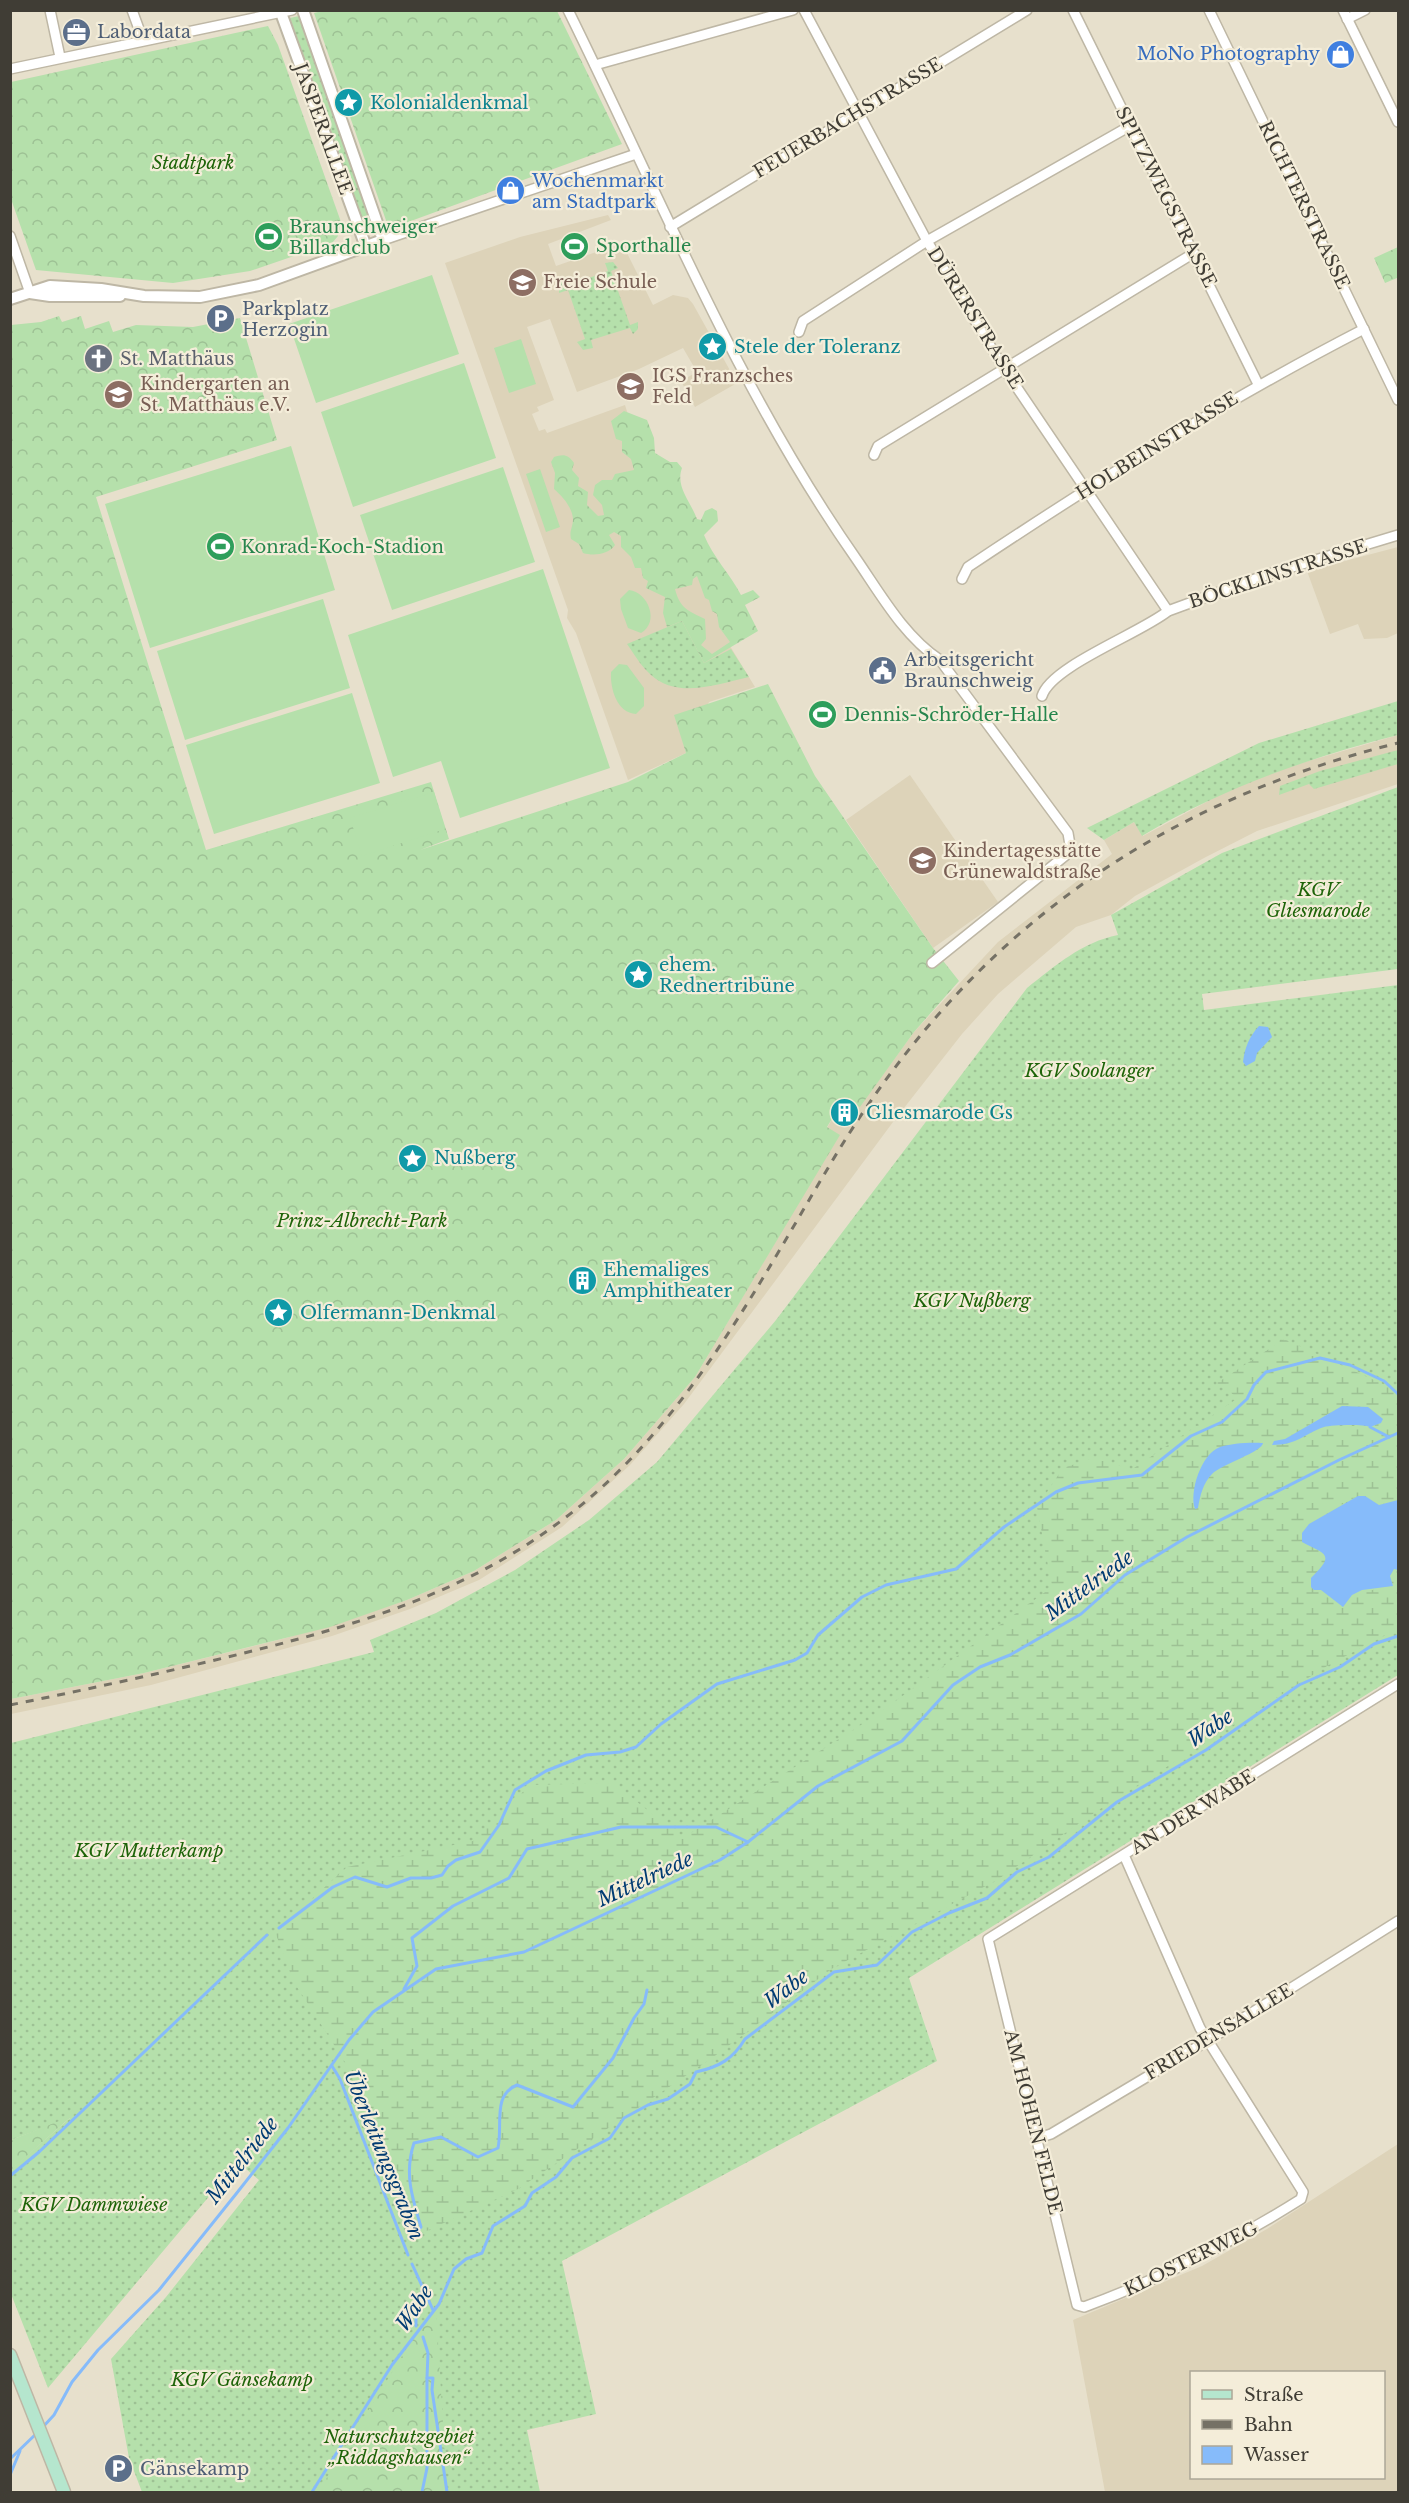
<svg xmlns="http://www.w3.org/2000/svg" width="1409" height="2503" viewBox="0 0 1409 2503" font-family="'Libre Baskerville',serif">
<style>
.built{fill:#ddd3b9;fill-rule:evenodd}
.grass{fill:url(#grass-dots)}
.forest{fill:url(#forest-crowns);fill-rule:evenodd}
.wetland{fill:url(#wetland-marsh);fill-rule:evenodd}
.pitch{fill:#b5e0ab}
.water{fill:#86bbfa}
.lines{fill:none;stroke-linecap:round;stroke-linejoin:round}
.stream{stroke:#86bbfa;stroke-width:3}
.minor-casing{stroke:#beb7a5;stroke-width:12}
.tertiary-casing{stroke:#beb7a5;stroke-width:14}
.secondary-casing{stroke:#beb7a5;stroke-width:15}
.minor{stroke:#fff;stroke-width:9}
.tertiary{stroke:#fff;stroke-width:10}
.secondary{stroke:#b5e6ce;stroke-width:12}
.rail{stroke:#757165;stroke-width:3;stroke-dasharray:8 8;stroke-linecap:butt}
.labels{text-anchor:middle;dominant-baseline:central;stroke-width:4.5;stroke-linejoin:round;paint-order:stroke}
.service-label{font-size:18px;fill:#4e5e75;stroke:#f4edd9;text-anchor:start}
.shop-label{font-size:18px;fill:#366cbe;stroke:#f4edd9;text-anchor:end}
.culture-label{font-size:18px;fill:#0d838f;stroke:#f4edd9;text-anchor:start}
.street-label{font-size:18px;fill:#403d35;stroke:#f4edd9}
.park-label{font-size:18px;font-style:italic;fill:#1e6409;stroke:#f4edd9}
.leisure-label{font-size:18px;fill:#27864d;stroke:#f4edd9;text-anchor:start}
.education-label{font-size:18px;fill:#785e54;stroke:#f4edd9;text-anchor:start}
.worship-label{font-size:18px;fill:#5b616d;stroke:#f4edd9;text-anchor:start}
.water-label{font-size:20px;font-style:italic;fill:#003b72;stroke:#f4edd9}
</style>
<defs>
<pattern id="grass-dots" width="8" height="8" patternUnits="userSpaceOnUse" patternTransform="scale(1.5)"><rect width="8" height="8" fill="#b5e0ab"/><path d="M2 2h.1M6 6h.1" fill="none" stroke="#9dc194" stroke-width="1.8" stroke-linecap="round"/></pattern>
<pattern id="forest-crowns" width="20" height="18" patternUnits="userSpaceOnUse" patternTransform="scale(1.5)"><rect width="20" height="18" fill="#b5e0ab"/><path d="M2 6a3 3 0 1 1 6 0M12 15a3 3 0 1 1 6 0" fill="none" stroke="#9dc194"/></pattern>
<pattern id="wetland-marsh" width="20" height="14" patternUnits="userSpaceOnUse" patternTransform="scale(1.5)"><rect width="20" height="14" fill="#b5e0ab"/><path d="M1 5h8M5 5V1M11 12h8M15 12V8" fill="none" stroke="#9dc194"/></pattern>
</defs>
<rect width="100%" height="100%" fill="#e7e0cc"/>
<!-- built -->
<g class="built">
<path d="M608,215l3,5 -63,24 8,22 66,-23 31,62 20,-10 15,3 5,6 44,79 -42,24 -14,-26 16,-9 -14,-24 -44,21 -62,23 -27,-73 -23,8 27,73 -17,7 2,4 -7,3 7,17 6,-2 2,4 78,-28 12,38 116,190 -23,13 25,41 -46,15 -23,51 -58,27 -52,-147 -9,-15 1,-8 -123,-347 75,-26z"/>
<path d="M1398,547v86l-11,5 -23,1 -6,-15 -28,10 -23,-63z"/>
<path d="M1398,735v49l-141,47 -53,27 -69,38 -24,19 -35,12 -78,67 -36,40 -69,88 -209,282 -54,61 -68,62 -83,53 -69,29 -78,27 -181,49 -140,29v-15l133,-26 142,-35 121,-38 67,-29 82,-51 68,-61 71,-82 144,-242 -12,-7 17,-30 16,8 54,-74 84,-90 114,-88 -8,-14 30,-18 9,14 82,-44 56,-23z"/>
<path d="M910,775l88,127 -65,46 -87,-128z"/>
<path d="M1398,2144v348h-293l-32,-172 129,-54 65,-37zM1192,2372h192v106h-192z"/>
</g>
<!-- grass -->
<g class="grass">
<path d="M299,16l75,209 -9,4 -75,-211z"/>
<path d="M613,262l5,6 -7,3 19,54 8,-3v7l-5,5 -3,-6 -39,12 2,8 -10,2 -6,-8 8,-3 -17,-49 -9,3v-11l8,-5 3,8 38,-14 -3,-8z"/>
<path d="M682,621l22,42 27,-14 18,28c-32,7 -72,23 -99,-3 -9,-8 -16,-20 -23,-30z"/>
<path d="M1398,701v34c-90,23 -175,53 -256,101l-8,-14 -30,18 -17,-12 172,-85z"/>
<path d="M1398,750v14l-84,25 -5,-5 -30,11 1,-9 40,-15z"/>
<path d="M1398,787v182l-196,25 2,16 194,-25v690l-489,303 28,83 -375,200 34,153 -69,16 13,62h-398l-13,-34 -18,-99 55,-62 93,-117 -21,-18 -190,226 -37,-94 -1,-124 60,-52 -59,22v-397l363,-91 -4,-12 66,-27 79,-43 74,-50 68,-58 119,-142 251,-332c28,-22 55,-46 91,-53l-7,-20 111,-62z"/>
</g>
<!-- forest -->
<g class="forest">
<path d="M326,10l231,1 65,133 -233,85 -75,-216z"/>
<path d="M268,26l10,19 63,177 -3,14 -6,7 -82,28 -77,12 -137,-13 -25,-71v-117z"/>
<path d="M1398,247v34l-1,-3 -12,5 -11,-25z"/>
<path d="M59,316l3,6 19,-6 4,13 24,-8 4,11 23,-7 57,2 47,-9 37,122 -181,57 110,353 225,-68 18,57 -29,11 208,-68 58,-29 -12,-38 94,-31 47,92 118,172 26,33 -45,51 -54,75 -16,-8 -17,28 13,8 -145,242 -71,82 -68,61 -82,51 -67,29 -77,27 -186,46 -133,26v-1374l30,-3z"/>
<path d="M624,411l23,9 7,18 1,15 15,9h7l5,6c-7,19 9,34 15,51l4,1 4,-9 7,-3 5,3 1,10 -14,14c9,22 26,39 37,60l12,-5 7,7 -15,8 13,26 -54,32 -22,-42 -15,6 -4,-14 2,-16 -19,-9 2,-7 -5,-3 -2,-10h-6l-4,-11 -10,-10v-11l-7,-4 -5,3 6,10c-7,10 -22,11 -32,8l-4,-9 -8,-5c-2,-8 2,-12 2,-20 -1,-12 -10,-22 -19,-30l1,-16 -4,-11 3,-5c9,-3 14,-3 20,6l-2,7 7,8 -1,8 10,6 -1,13 11,11 6,-1 -2,-10 -9,-10 2,-10 7,-5h10l3,-6 19,-4 -3,-11 -9,-7v-11l-6,-2 -5,-18zM697,576l8,22 4,2 3,11 5,3 2,13 11,15 -18,12 -11,-9 5,-6 -1,-20c-16,-8 -25,-10 -30,-30l17,-4 1,-6z"/>
<path d="M72,2116l-61,54v-30z"/>
<path d="M436,2308l11,184h-129l102,-165z"/>
</g>
<!-- wetland -->
<path class="wetland" d="M1284,1339l114,52v109l-19,5 -14,-9c-15,-1 -32,17 -48,24l-4,27 10,3c8,12 -4,28 -9,40h7l10,10c15,-3 28,-10 42,-10l6,-5h13l-2,-9 4,-7 4,1v58l-71,38 -224,141 -106,73 -164,88 -121,90 -194,131 -96,44 -72,-163 -56,-88 -19,-50 72,-65 126,-26 57,-56 83,-2 70,55 192,-122 177,-129 -15,-80 26,-39 33,-11 35,13 107,-72 -21,-15zM1342,1406l26,1 7,19h-48l-32,16 -19,3 -2,-4 11,-2zM1259,1442l2,6 -32,14 -18,12 -18,29 6,-30 40,-28z"/>
<!-- pitch -->
<g class="pitch">
<path d="M432,275l27,79 -143,49 -27,-79z"/>
<path d="M521,339l15,45 -27,9 -15,-45z"/>
<path d="M464,363l32,95 -143,49 -32,-95z"/>
<path d="M291,446l44,144 -185,58 -45,-144z"/>
<path d="M503,467l32,95 -143,48 -32,-95z"/>
<path d="M540,469l20,58 -14,5 -20,-58z"/>
<path d="M543,569l67,199 -150,50 -19,-57 -48,16 -45,-142z"/>
<path d="M629,590c19,2 31,32 12,43l-13,-5 -7,-19 -1,-10z"/>
<path d="M323,599l27,89 -165,52 -28,-89z"/>
<path d="M619,664l8,1 17,23v18l-8,8c-19,-1 -26,-25 -25,-42z"/>
<path d="M352,693l28,90 -166,51 -28,-89z"/>
<path d="M434,792l11,37 -83,27 -12,-38z"/>
</g>
<!-- water -->
<g class="water">
<path d="M1259,1026l9,1 4,10 -15,16 -2,8 -9,5 -3,-4c2,-15 6,-25 16,-36z"/>
<path d="M1342,1406l26,1 15,12 -2,4 -11,4c-7,-3 -38,-2 -46,0 -20,7 -27,18 -52,18l2,-4 11,-2z"/>
<path d="M1263,1443c-1,9 -41,21 -51,31 -9,9 -12,22 -14,34l-3,1c-6,-17 6,-55 25,-62 11,-4 32,-5 43,-4z"/>
<path d="M1358,1496h7l14,9 19,-5v70l-4,-1 -4,7 3,10 -31,4 -10,5 -9,12 -22,-17h-7l-3,-3v-9c24,-24 16,-23 -9,-36v-9l7,-9z"/>
</g>
<g class="lines">
<!-- stream -->
<g class="stream">
<path d="M1370,1427l19,10"/>
<path d="M279,1928l54,-41 22,-10 32,10 24,-9h20l11,-3 6,-9 8,-6 24,-8 19,-27 16,-35 31,-19 40,-16 34,-3 16,-5 25,-23 56,-40 78,-24 12,-7 11,-18 44,-38 24,-12 70,-16 48,-42 52,-35 22,-9 64,-8 49,-39 31,-14 25,-23 7,-14 12,-13 54,-14 30,7 34,16 14,13"/>
<path d="M404,1989l13,-23 -5,-28 41,-32 56,-28 18,-29 94,-22h95l32,15"/>
<path d="M332,2066l8,13 68,176"/>
<path d="M10,2176l29,-24 228,-217"/>
<path d="M415,2234l6,-7c-9,-30 -17,-54 -7,-84l27,-6 37,20 20,-9c5,-23 -6,-53 19,-63l56,22 40,-49 21,-40 10,-14 3,-14"/>
<path d="M412,2264l21,46"/>
<path d="M416,2326v-12l6,-23"/>
<path d="M423,2337l5,16 -1,25h6l-1,12 15,102"/>
<path d="M42,2428l12,-13 18,-33 26,-32 61,-60 77,-96 52,-66 61,-88 24,-28 63,-43 88,-17 196,-92 28,-18 70,-56 84,-45 51,-56 27,-18 30,-12 71,-41 44,-39 62,-38 152,-77 59,-27"/>
<path d="M10,2459l27,-26"/>
<path d="M10,2475l10,-24"/>
<path d="M312,2492l80,-127 47,-61 15,-35 12,-10 16,-6 11,-27 32,-20 7,-13 24,-16 16,-19 38,-20 14,-20 24,-13 20,-6 22,-15 6,-12c23,-5 37,-13 49,-33l89,-67 43,-7 35,-33 37,-19 38,-15 30,-26 32,-15 68,-55 89,-52 93,-65 41,-18 34,-23 24,-8"/>
<path d="M422,2492l5,-24v-90"/>
</g>
<defs>
<g id="minor">
<path d="M50,10l10,47"/>
<path d="M132,10l11,30"/>
<path d="M568,10c92,186 169,379 289,550 24,35 47,76 83,100l128,173 2,12 -4,10 -134,108"/>
<path d="M804,10l123,231 76,126 165,244"/>
<path d="M1073,10l185,374"/>
<path d="M1209,10l189,390"/>
<path d="M1343,10l55,112"/>
<path d="M1347,19l18,-9"/>
<path d="M595,65l198,-55"/>
<path d="M10,69l282,-59"/>
<path d="M670,227l357,-217"/>
<path d="M10,236l20,57"/>
<path d="M383,240l253,-86"/>
<path d="M799,332l4,-11 124,-80 203,-115"/>
<path d="M874,455l4,-9 316,-193"/>
<path d="M962,579l6,-12c129,-86 258,-167 396,-238"/>
<path d="M1042,696c9,-30 99,-63 126,-85l98,-36 132,-40"/>
<path d="M1124,1855l76,173 103,164 -2,7c-70,44 -140,80 -217,108l-7,-2 -89,-366 410,-255"/>
<path d="M1038,2138l13,-4 156,-93 191,-120"/>
</g>
<g id="tertiary">
<path d="M280,10l86,237"/>
<path d="M30,293l20,3h70"/>
<path d="M10,299l40,-13 51,3 43,7 56,1 59,-12 124,-45 -80,-230"/>
</g>
<path id="secondary" d="M10,2355l54,137"/>
</defs>
<!-- minor casing -->
<use href="#minor" class="minor-casing"/>
<!-- tertiary casing -->
<use href="#tertiary" class="tertiary-casing"/>
<!-- secondary casing -->
<use href="#secondary" class="secondary-casing"/>
<!-- minor -->
<use href="#minor" class="minor"/>
<!-- tertiary -->
<use href="#tertiary" class="tertiary"/>
<!-- secondary -->
<use href="#secondary" class="secondary"/>
<!-- rail -->
<path class="rail" d="M10,1705c79,-16 157,-33 234,-52 110,-27 217,-59 310,-127 127,-91 199,-233 277,-363 132,-222 317,-358 567,-420"/>
</g>
<!-- icons -->
<defs>
<symbol id="office-disc" viewBox="-11 -11 22 22"><circle r="9.5" fill="#5c6f8a" stroke="#f4edd9"/><path d="M-6-3h4V-5.5h4V-3h4V5H-6ZM-1-4.5V-3h2v-1.5ZM-6 0V1H6V0Z" fill="#fff"/></symbol>
<symbol id="shop-disc" viewBox="-11 -11 22 22"><circle r="9.5" fill="#3f7fe0" stroke="#f4edd9"/><path d="M-5-2.5h2.3a2.7 3.5 0 0 1 5.4 0H5L5.5 6h-11ZM-1.5-2.5h3a1.5 2.3 0 0 0-3 0Z" fill="#fff"/></symbol>
<symbol id="sight-disc" viewBox="-11 -11 22 22"><circle r="9.5" fill="#0f9aa8" stroke="#f4edd9"/><path d="M0-6L1.8-2.2L6-1.7L2.9 1.2L3.7 5.4L0 3.3L-3.7 5.4L-2.9 1.2L-6-1.7L-1.8-2.2Z" fill="#fff"/></symbol>
<symbol id="stadium-disc" viewBox="-11 -11 22 22"><circle r="9.5" fill="#2e9e5b" stroke="#f4edd9"/><path d="M0-5a6.5 5 0 1 0 0 10a6.5 5 0 1 0 0-10ZM-3.5-1.8h7v3.6h-7Z" fill="#fff"/></symbol>
<symbol id="school-disc" viewBox="-11 -11 22 22"><circle r="9.5" fill="#8d6e63" stroke="#f4edd9"/><path d="M0-5L7-2L0 1L-7-2ZM-4 1L0 2.5L4 1V4Q0 6-4 4Z" fill="#fff"/></symbol>
<symbol id="parking-disc" viewBox="-11 -11 22 22"><circle r="9.5" fill="#5c6f8a" stroke="#f4edd9"/><path d="M-3.5-5.5H1a3.5 3.5 0 0 1 0 7H-1V5.5H-3.5ZM-1-3.4V-.6H.8a1.4 1.4 0 0 0 0-2.8Z" fill="#fff"/></symbol>
<symbol id="church-disc" viewBox="-11 -11 22 22"><circle r="9.5" fill="#6b7280" stroke="#f4edd9"/><path d="M-1.2-6h2.4v3.5h3.3v2.4h-3.3V6h-2.4V-.1h-3.3v-2.4h3.3Z" fill="#fff"/></symbol>
<symbol id="civic-disc" viewBox="-11 -11 22 22"><circle r="9.5" fill="#5c6f8a" stroke="#f4edd9"/><path d="M-.6-6.5H3V-4.5H.6V-3L4-1V1h2V6H-6V1h2V-1L-.6-3ZM-1.2 2.5V6h2.4V2.5Z" fill="#fff"/></symbol>
<symbol id="building-disc" viewBox="-11 -11 22 22"><circle r="9.5" fill="#0f9aa8" stroke="#f4edd9"/><path d="M-4-6H4V6H1V3H-1V6H-4ZM-2.5-4.3h1.7v1.8h-1.7ZM.8-4.3h1.7v1.8H.8ZM-2.5-1h1.7V.8h-1.7ZM.8-1h1.7V.8H.8Z" fill="#fff"/></symbol>
</defs>
<g fill-rule="evenodd">
<use href="#office-disc" x="60" y="16" width="33" height="33"/>
<use href="#shop-disc" x="1324" y="38" width="33" height="33"/>
<use href="#sight-disc" x="332" y="86" width="33" height="33"/>
<use href="#shop-disc" x="494" y="174" width="33" height="33"/>
<use href="#stadium-disc" x="252" y="220" width="33" height="33"/>
<use href="#stadium-disc" x="558" y="230" width="33" height="33"/>
<use href="#school-disc" x="506" y="266" width="33" height="33"/>
<use href="#parking-disc" x="204" y="302" width="33" height="33"/>
<use href="#sight-disc" x="696" y="330" width="33" height="33"/>
<use href="#church-disc" x="82" y="342" width="33" height="33"/>
<use href="#school-disc" x="614" y="370" width="33" height="33"/>
<use href="#school-disc" x="102" y="378" width="33" height="33"/>
<use href="#stadium-disc" x="204" y="530" width="33" height="33"/>
<use href="#civic-disc" x="866" y="654" width="33" height="33"/>
<use href="#stadium-disc" x="806" y="698" width="33" height="33"/>
<use href="#school-disc" x="906" y="844" width="33" height="33"/>
<use href="#sight-disc" x="622" y="958" width="33" height="33"/>
<use href="#building-disc" x="828" y="1096" width="33" height="33"/>
<use href="#sight-disc" x="396" y="1142" width="33" height="33"/>
<use href="#building-disc" x="566" y="1264" width="33" height="33"/>
<use href="#sight-disc" x="262" y="1296" width="33" height="33"/>
<use href="#parking-disc" x="102" y="2452" width="33" height="33"/>
</g>
<g class="labels">
<!-- service labels -->
<g class="service-label">
<text x="97" y="32">Labordata</text>
<text x="242" y="309">Parkplatz<tspan x="242" dy="21">Herzogin</tspan></text>
<text x="904" y="660">Arbeitsgericht<tspan x="904" dy="21">Braunschweig</tspan></text>
<text x="140" y="2469">Gänsekamp</text>
</g>
<!-- shop labels -->
<g class="shop-label">
<text x="1320" y="54">MoNo Photography</text>
<text x="532" y="181" text-anchor="start">Wochenmarkt<tspan x="532" dy="21">am Stadtpark</tspan></text>
</g>
<!-- culture labels -->
<g class="culture-label">
<text x="370" y="103">Kolonialdenkmal</text>
<text x="734" y="347">Stele der Toleranz</text>
<text x="659" y="965">ehem.<tspan x="659" dy="21">Rednertribüne</tspan></text>
<text x="866" y="1113">Gliesmarode Gs</text>
<text x="434" y="1158">Nußberg</text>
<text x="603" y="1270">Ehemaliges<tspan x="603" dy="21">Amphitheater</tspan></text>
<text x="300" y="1313">Olfermann-Denkmal</text>
</g>
<!-- street labels -->
<g class="street-label">
<text transform="translate(848 118) rotate(-31)">FEUERBACHSTRASSE</text>
<text transform="translate(323 129) rotate(70)">JASPERALLEE</text>
<text transform="translate(1166 197) rotate(63)">SPITZWEGSTRASSE</text>
<text transform="translate(1304 205) rotate(64)">RICHTERSTRASSE</text>
<text transform="translate(975 318) rotate(58)">DÜRERSTRASSE</text>
<text transform="translate(1157 446) rotate(-32)">HOLBEINSTRASSE</text>
<text transform="translate(1278 574) rotate(-18)">BÖCKLINSTRASSE</text>
<text transform="translate(1193 1812) rotate(-32)">AN DER WABE</text>
<text transform="translate(1219 2032) rotate(-31)">FRIEDENSALLEE</text>
<text transform="translate(1033 2122) rotate(76)">AM HOHEN FELDE</text>
<text transform="translate(1191 2259) rotate(-26)">KLOSTERWEG</text>
</g>
<!-- park labels -->
<g class="park-label">
<text x="193" y="163">Stadtpark</text>
<text x="1318" y="890">KGV<tspan x="1318" dy="21">Gliesmarode</tspan></text>
<text x="1089" y="1071">KGV Soolanger</text>
<text x="362" y="1221">Prinz-Albrecht-Park</text>
<text x="972" y="1301">KGV Nußberg</text>
<text x="149" y="1851">KGV Mutterkamp</text>
<text x="94" y="2205">KGV Dammwiese</text>
<text x="242" y="2380">KGV Gänsekamp</text>
<text x="399" y="2437">Naturschutzgebiet<tspan x="399" dy="21">„Riddagshausen“</tspan></text>
</g>
<!-- leisure labels -->
<g class="leisure-label">
<text x="289" y="227">Braunschweiger<tspan x="289" dy="21">Billardclub</tspan></text>
<text x="596" y="246">Sporthalle</text>
<text x="241" y="547">Konrad-Koch-Stadion</text>
<text x="844" y="715">Dennis-Schröder-Halle</text>
</g>
<!-- education labels -->
<g class="education-label">
<text x="543" y="282">Freie Schule</text>
<text x="652" y="376">IGS Franzsches<tspan x="652" dy="21">Feld</tspan></text>
<text x="140" y="384">Kindergarten an<tspan x="140" dy="21">St. Matthäus e.V.</tspan></text>
<text x="943" y="851">Kindertagesstätte<tspan x="943" dy="21">Grünewaldstraße</tspan></text>
</g>
<!-- worship labels -->
<g class="worship-label">
<text x="120" y="359">St. Matthäus</text>
</g>
<!-- water labels -->
<g class="water-label">
<text transform="translate(1089 1585) rotate(-36)">Mittelriede</text>
<text transform="translate(1210 1728) rotate(-34)">Wabe</text>
<text transform="translate(645 1879) rotate(-25)">Mittelriede</text>
<text transform="translate(786 1989) rotate(-37)">Wabe</text>
<text transform="translate(384 2155) rotate(68)">Überleitungsgraben</text>
<text transform="translate(242 2160) rotate(-52)">Mittelriede</text>
<text transform="translate(414 2308) rotate(-56)">Wabe</text>
</g>
</g>
<!-- border -->
<rect width="1409" height="2503" fill="none" stroke="#403d35" stroke-width="24"/>
<!-- legend -->
<rect x="1190" y="2371" width="195" height="108" fill="#f4edd9" stroke="#aca797" stroke-width="1.5"/>
<rect x="1202" y="2390" width="30" height="9" fill="#b5e6ce" stroke="#aca797" stroke-width="1.5"/>
<text x="1244" y="2401" font-size="18" fill="#403d35">Straße</text>
<rect x="1202" y="2420" width="30" height="9" fill="#757165" stroke="#aca797" stroke-width="1.5"/>
<text x="1244" y="2431" font-size="18" fill="#403d35">Bahn</text>
<rect x="1202" y="2446" width="30" height="18" fill="#86bbfa" stroke="#aca797" stroke-width="1.5"/>
<text x="1244" y="2461" font-size="18" fill="#403d35">Wasser</text>
</svg>
